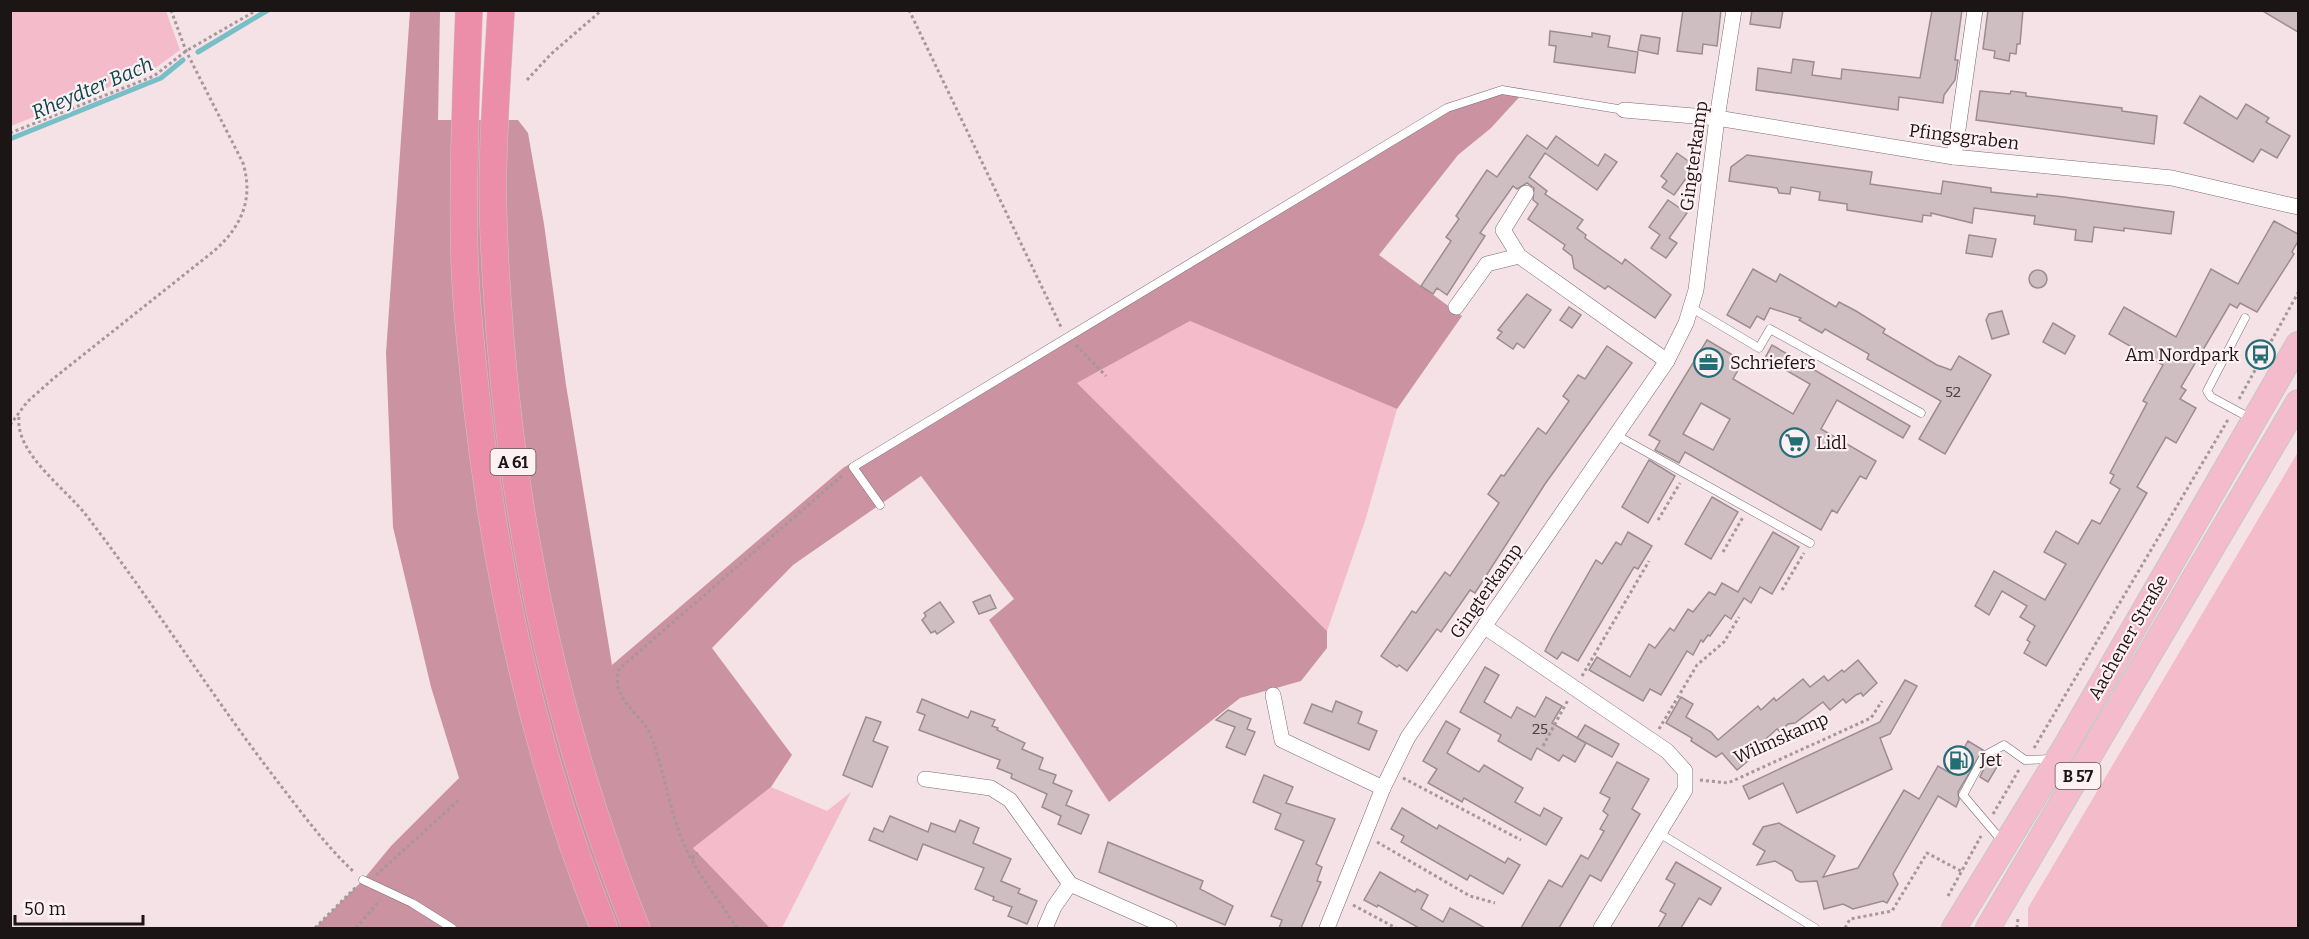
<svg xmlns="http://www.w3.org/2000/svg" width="2309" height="939" viewBox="0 0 2309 939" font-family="Bitter,serif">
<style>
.green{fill:#f4bbca}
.forest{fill:#cb92a1}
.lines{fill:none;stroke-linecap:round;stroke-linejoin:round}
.stream{stroke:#78bec6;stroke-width:5}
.building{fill:#cebdc1;stroke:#9c8c90;stroke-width:1.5;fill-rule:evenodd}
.service-casing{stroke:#7b6c70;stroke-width:9}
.minor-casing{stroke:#7b6c70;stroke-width:16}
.primary-casing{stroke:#c8c7c7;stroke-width:26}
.motorway-casing{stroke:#c8c7c7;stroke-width:28}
.path{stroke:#a5979a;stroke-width:3;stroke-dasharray:3 3;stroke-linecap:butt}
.service{stroke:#fff;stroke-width:8}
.minor{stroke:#fff;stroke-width:15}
.primary{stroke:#f4bbcc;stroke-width:24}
.motorway{stroke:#ec8eaa;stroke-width:27}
.labels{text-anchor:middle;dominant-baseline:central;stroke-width:4.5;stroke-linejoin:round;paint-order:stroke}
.number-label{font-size:15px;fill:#483f41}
.shield{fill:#fff0f4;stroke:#5f5759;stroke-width:1.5}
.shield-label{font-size:16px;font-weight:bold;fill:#1b1516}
.street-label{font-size:18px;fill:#1b1516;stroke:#fff0f4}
.poi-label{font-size:18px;fill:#1b1516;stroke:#fff0f4;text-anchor:start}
.water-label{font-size:20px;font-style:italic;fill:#06494f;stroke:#fff0f4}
</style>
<rect width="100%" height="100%" fill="#f4e2e6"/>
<!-- green -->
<g class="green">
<path d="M11,10l155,1 14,39 -26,19 -143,57z"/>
<path d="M1190,321l207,88 -32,112 -38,110 -250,-248z"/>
<path d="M2298,452v476h-270v-20z"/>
<path d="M771,787l56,24 24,-19 -69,136h-12l-77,-80z"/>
</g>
<!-- forest -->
<path class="forest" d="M410,11h30l-2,109h80l10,13 16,91 22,161 46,280 231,-197 604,-360 55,-18 21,3 -32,35 -33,27 -79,100 83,61 -65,93 -207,-88 -113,62 250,248v17l-26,33 -61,17 -131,104 -120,-182 25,-21 -93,-123 -128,89 -81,83 80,107 -21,32 -78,61 77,80h-455l48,-48 28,-34 68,-68 -28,-91 -38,-160 -7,-174z"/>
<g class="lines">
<!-- stream -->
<g class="stream">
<path d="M198,52l70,-42"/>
<path d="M10,139l151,-61 22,-18"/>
</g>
</g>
<!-- building -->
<g class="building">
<path d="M1683,10h38l-4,36 -14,-2 -1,10 -25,-3z"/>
<path d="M1752,10h31l-3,18 -30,-4z"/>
<path d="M1932,10h30l-7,50h3l-3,20 -11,15 -1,8 -44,-6 -1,13 -142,-20 2,-22 33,5 2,-14 21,3 -2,13 29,4 1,-10 78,9z"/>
<path d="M1988,10h35l-3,34h-3l-1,10 -6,-1 -1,8 -15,-3 1,-7 -12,-2z"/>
<path d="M2261,10h37v22z"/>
<path d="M1550,31l42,6v-4l18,3 -2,11 30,5 -3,21 -81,-11 2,-16 -7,-1z"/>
<path d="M1641,35l19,3 -2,16 -20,-4z"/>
<path d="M1980,91l30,3 1,-3 15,2v3l96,12v3l35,5 -3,28 -178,-24z"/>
<path d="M2200,96l37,23 9,-15 23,14 -3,4 24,14 -13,22 -16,-9 -8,13 -69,-39z"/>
<path d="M1527,135l20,14 9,-13 42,30 7,-12 12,8 -20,28 -52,-37 -16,24 18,14 -2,3 38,26 -6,8 9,7 -1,3 37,26 3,-5 46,36 -16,23 -47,-32 -3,3 -31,-21 -2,-12 -9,-7 2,-4 -37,-26 10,-15 -5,-4 1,-12 -7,-5 -10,6 -4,-3 -33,47 5,3 -38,59 -10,-7 -4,6 -12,-8 30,-45 -5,-4 13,-18 -3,-3 31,-46 10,7z"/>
<path d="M1677,153l18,13 -21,29 -12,-8 5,-6 -6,-5z"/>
<path d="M1747,155l125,17 -2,12 71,10 2,-13 48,7v4l46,5v-3l27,3 110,15 -3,22 -47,-6v3l-30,-4 -2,15 -17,-2 1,-10 -42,-6 1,-8 -61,-8 -2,15 -41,-10v3l-8,-1 -1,7 -75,-12v-6l-28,-4 1,-8 -29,-5 -1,7 -11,-1 -2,-5 -48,-7 2,-14z"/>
<path d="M1668,200l19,13 -18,25 8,5 -11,15 -15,-10 9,-13 -11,-8z"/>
<path d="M2274,221l24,13v7l-6,11 2,2 -37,58 -17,-9 -3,5 -7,-4 -49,83 5,3 -6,9 16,9 -20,35 -10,-6 -29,50 10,6 -101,173 -22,-13 6,-11 -3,-2 8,-14 -15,-9 7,-11 -25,-15 -13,24 -14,-9 19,-35 51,29 21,-36 -22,-12 12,-21 22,13 14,-24 8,4 20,-35 -10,-6 4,-8 -4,-2 37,-70 -4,-2 20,-36 -54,-31 15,-27 52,30 35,-68 27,15z"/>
<path d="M1969,235l27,4 -4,18 -26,-4z"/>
<path d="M1753,269l23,13 4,-8 56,33 3,-5 17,9 29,18 -2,4 54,32 14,5 8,-14 32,19 -46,79 -26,-15 22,-38 -74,-42 2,-5 -44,-25 -3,4 -23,-13 2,-2 -31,-10 -6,12 -7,-4 -7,12 -23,-13z"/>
<circle cx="2038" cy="279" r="9"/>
<path d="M1527,294l24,16 -27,38 -7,-5 -4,6 -16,-11 5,-6 -4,-2z"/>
<path d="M1569,307l12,8 -9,13 -12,-8z"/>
<path d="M2002,311l7,23 -17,5 -6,-19 3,-6z"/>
<path d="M2053,323l22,13 -10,18 -22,-12z"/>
<path d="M1707,340l36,21 -10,18 60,35 17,-30 -45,-26 7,-13 138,81 -7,12 -66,-38 -16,29 55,32 -10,18 -6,-3 -23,37 -5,-3 -11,20 -136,-78 -6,11 -24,-13 5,-9 -11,-6zM1701,403l29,16 -17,31 -30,-16z"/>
<path d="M1607,346l25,17 -87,121 -70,109 -5,-3 -29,42 -4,-3 -30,42 -8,-6 -2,2 -16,-11 31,-45 4,2 29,-41 5,4 49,-73 -11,-9 13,-19 3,1 34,-48 8,6 23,-33 -6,-5 15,-21 7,4z"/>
<path d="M1649,460l26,16 -27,47 -26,-16z"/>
<path d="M1712,497l26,15 -27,47 -26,-15z"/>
<path d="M1628,532l24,14 -14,23 -4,-2 -56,94 -16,-9 -5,7 -12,-8 7,-14 44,-77 6,4 14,-22 5,3z"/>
<path d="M1773,532l26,15 -27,47 -12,-7 -9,16 -7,-5 -13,21 -6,-4 -15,21 -2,-1 -5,7 -2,-2 -8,15 -6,-4 -26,44 -11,-6 -7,12 -54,-31 8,-13 33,20 19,-33 6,4 15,-20 4,3 14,-22 5,3 16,-20 6,3 7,-12 16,9z"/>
<path d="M990,595l6,13 -17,6 -6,-12z"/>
<path d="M940,602l14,20 -17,12 -2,-3 -4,2 -9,-13 4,-4 -2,-3z"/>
<path d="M1858,660l19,23 -14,13 -2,-3 -5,2 -10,8 -3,-4 -13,11 -7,-8 -28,21 -7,1 -8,8 -3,-3 -26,23 3,4 -17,14 -15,-17 -6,4 -25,-16 1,-3 -26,-15 15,-26 12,7 -7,13 25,15 7,8 40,-34 3,4 13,-12 2,3 27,-22 7,8 14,-11 4,5 14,-11 2,2z"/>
<path d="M1485,667l14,8 -15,27 27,16 6,-11 18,10 11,-20 16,9 -10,17 34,20 -11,19 -12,-7 -4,6 -22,-13 -6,12 -33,-19 3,-6 -41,-23z"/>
<path d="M1905,680l12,6 -27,48 -10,4 12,31 -95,44 -14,-30 -34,16 -6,-13 137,-64z"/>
<path d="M922,699l46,19 3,-7 24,9 -3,6 6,2 -1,2 28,13 -3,6 21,9 -4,11 17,6 -3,8 19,8 -6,14 23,10 -8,19 -23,-10 3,-8 -19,-9 5,-13 -36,-16 1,-4 -15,-6 3,-8 -81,-30 6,-15 -8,-3z"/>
<path d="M1336,701l26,11 -4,11 19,8 -8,19 -65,-27 8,-19 20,8z"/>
<path d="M1228,710l23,9 -4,10 8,3 -10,23 -19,-8 9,-20 -19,-7z"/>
<path d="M866,717l15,5 -8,19 15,6 -16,40 -29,-12z"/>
<path d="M1446,721l14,8 -13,24 32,19 5,-7 39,23 -8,14 25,14 4,-8 18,10 -16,27 -82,-47 -2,4 -34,-19 9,-14 -14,-8z"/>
<path d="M1585,725l34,19 -7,13 -35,-19z"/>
<path d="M1968,741l15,9 -25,42 1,8 -3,7 -18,-11 -45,78 5,10 -11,19 -4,-2 -30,8 -10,-5 -19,5 -7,-28 -17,1 -4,-2 -4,-9 -17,-10 -18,4 8,-14 -12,-7 10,-17 16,-4 56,33 -12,21 35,-9 46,-78 15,9 19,-33 12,7z"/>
<path d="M1995,757l6,3 -13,22 -8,-5 8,-17z"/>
<path d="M1617,762l32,17 -17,30 8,5 -39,67 -11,-6 -31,53h-38l28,-48 13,7 19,-32 7,4 16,-28 -4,-2 8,-14 -5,-4 7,-13 -10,-5z"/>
<path d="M1264,775l29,12 -7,16 49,16 -19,45 6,3 -5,14 4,1 -20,46h-22l3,-8 -11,-4 33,-75 -29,-12 6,-15 -28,-12z"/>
<path d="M1402,808l35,21 2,-4 66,38 3,-5 12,7 -17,29 -33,-19 -3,5 -66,-38 3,-6 -13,-7z"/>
<path d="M890,816l38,16 3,-9 24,9 5,-12 19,8 -6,15 38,16 -10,22 19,8 -2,4 19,8 -10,23 -19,-8 4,-9 -19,-7 1,-3 -19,-8 9,-21 -61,-24 -6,16 -48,-20 5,-12 9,4z"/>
<path d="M1108,842l95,39 -3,8 33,17 -8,19 -126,-53z"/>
<path d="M1676,862l45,26 -10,17 -12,-7 -18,30h-23l8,-14 -6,-3 15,-27 -9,-5z"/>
<path d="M1380,872l35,20 2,-3 11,6 -7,14 22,13 7,-14 35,20h-66l-41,-23 -1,2 -13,-7z"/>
</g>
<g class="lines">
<defs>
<g id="service">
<path d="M1690,307l69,41 11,-19 151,84"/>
<path d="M2245,318l-38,73 4,6 41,22"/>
<path d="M1616,435l194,108"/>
<path d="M880,505l-27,-38 594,-359 55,-18 122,20"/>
<path d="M1659,833l156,95"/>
<path d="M2002,841l-39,-46 21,-39 20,-11 21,15 26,-1"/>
<path d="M363,880l49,23 40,25"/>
</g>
<g id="minor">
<path d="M1624,110l93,8 237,39 218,21 126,29"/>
<path d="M1954,157l21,-147"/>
<path d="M1519,256l148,105"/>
<path d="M1456,307l31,-43 32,-8 -16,-26 23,-37"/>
<path d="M1485,627l182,124 18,20v19l-84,138"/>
<path d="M1273,695l9,45 101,48"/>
<path d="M925,779l66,9 19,12 60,84 99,44"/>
<path d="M1045,928l9,-21 16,-23"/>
<path d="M1327,928l56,-140 25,-51 259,-376 19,-38 10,-33 21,-172 17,-108"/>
</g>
<g id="primary">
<path d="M1954,928l111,-181 233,-403"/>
<path d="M1988,928l310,-526"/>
</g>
<g id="motorway">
<path d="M469,10c-3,74 -6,148 -5,221 0,58 7,116 13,174 20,178 60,357 127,523"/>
<path d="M501,10c-3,54 -7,107 -8,160 -1,55 3,110 7,165 16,204 60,403 136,593"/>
</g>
</defs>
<!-- service casing -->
<use href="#service" class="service-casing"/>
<!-- minor casing -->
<use href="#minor" class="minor-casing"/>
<!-- primary casing -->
<use href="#primary" class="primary-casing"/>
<!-- motorway casing -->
<use href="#motorway" class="motorway-casing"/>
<!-- path -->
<g class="path">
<path d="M909,10l153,319"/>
<path d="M527,80l24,-26 51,-44"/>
<path d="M10,133l144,-57 32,-25 71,-41"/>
<path d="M1076,345l30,31"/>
<path d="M2239,399l59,-106"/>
<path d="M19,417c-4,36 46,71 67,98 67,87 125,180 192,267 24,31 47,63 76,90"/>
<path d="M10,425l17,-23 27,-24 160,-127c27,-24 40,-51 29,-88l-57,-112 -15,-41"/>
<path d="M1658,520l22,-37"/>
<path d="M1723,552l20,-35"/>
<path d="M1782,590l22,-37"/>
<path d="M1582,676l67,-115"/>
<path d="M1659,729l38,-64 27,-23 15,-25"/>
<path d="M1543,746l25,-46"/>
<path d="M2034,748l195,-330"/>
<path d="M1403,778l118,62"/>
<path d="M1700,780l28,3 143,-65 11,-17"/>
<path d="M1993,814l27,-46"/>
<path d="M1377,842l93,54 25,7"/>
<path d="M692,858l6,-5"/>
<path d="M376,875l83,-75"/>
<path d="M1948,896l33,-60"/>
<path d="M1353,905l43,23"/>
<path d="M315,928l41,-41"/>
<path d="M356,928l24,-28"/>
<path d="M737,928c-17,-27 -41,-55 -54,-86 -14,-34 -19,-71 -32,-106 -10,-25 -41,-35 -32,-67l225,-195"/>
<path d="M1845,928l5,-9 42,-8 35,-58 34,18"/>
<path d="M2017,928l1,-10"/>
</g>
<!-- service -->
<use href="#service" class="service"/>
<!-- minor -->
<use href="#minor" class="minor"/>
<!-- primary -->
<use href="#primary" class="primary"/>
<!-- motorway -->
<use href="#motorway" class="motorway"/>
</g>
<!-- icons -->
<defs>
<symbol id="bus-ring" viewBox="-11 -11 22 22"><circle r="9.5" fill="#fff0f4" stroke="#236e75" stroke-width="1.5"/><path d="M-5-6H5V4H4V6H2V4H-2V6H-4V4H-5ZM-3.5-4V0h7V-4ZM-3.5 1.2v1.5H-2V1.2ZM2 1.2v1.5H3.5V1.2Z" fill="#236e75"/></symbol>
<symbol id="office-ring" viewBox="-11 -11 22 22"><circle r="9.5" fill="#fff0f4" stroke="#236e75" stroke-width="1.5"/><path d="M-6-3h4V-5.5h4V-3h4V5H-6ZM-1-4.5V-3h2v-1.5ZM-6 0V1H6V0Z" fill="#236e75"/></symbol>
<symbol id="supermarket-ring" viewBox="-11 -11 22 22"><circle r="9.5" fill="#fff0f4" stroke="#236e75" stroke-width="1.5"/><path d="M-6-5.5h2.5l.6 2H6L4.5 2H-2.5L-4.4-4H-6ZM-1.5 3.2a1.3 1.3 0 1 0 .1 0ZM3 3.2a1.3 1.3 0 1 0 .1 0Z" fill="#236e75"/></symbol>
<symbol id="fuel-ring" viewBox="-11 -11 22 22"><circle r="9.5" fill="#fff0f4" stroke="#236e75" stroke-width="1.5"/><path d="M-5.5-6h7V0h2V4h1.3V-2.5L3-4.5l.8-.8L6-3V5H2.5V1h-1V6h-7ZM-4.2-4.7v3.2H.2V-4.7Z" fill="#236e75"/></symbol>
</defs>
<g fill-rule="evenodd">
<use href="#bus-ring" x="2244" y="338" width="33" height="33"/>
<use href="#office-ring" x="1692" y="346" width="33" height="33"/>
<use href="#supermarket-ring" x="1778" y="426" width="33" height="33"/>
<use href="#fuel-ring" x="1942" y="744" width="33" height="33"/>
</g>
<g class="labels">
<!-- number labels -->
<g class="number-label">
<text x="1953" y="392">52</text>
<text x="1540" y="729">25</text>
</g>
<!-- shield labels -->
<g class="shield">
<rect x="490.5" y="449" width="45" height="26" rx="4.5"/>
<rect x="2055.5" y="763" width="45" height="26" rx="4.5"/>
</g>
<g class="shield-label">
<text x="513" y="462">A 61</text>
<text x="2078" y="776">B 57</text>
</g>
<!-- street labels -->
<g class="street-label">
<text transform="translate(1964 137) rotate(7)">Pfingsgraben</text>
<text transform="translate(1694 156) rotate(-82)">Gingterkamp</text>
<text transform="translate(1486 591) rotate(-55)">Gingterkamp</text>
<text transform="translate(2128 637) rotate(-60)">Aachener Straße</text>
<text transform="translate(1781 738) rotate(-24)">Wilmskamp</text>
</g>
<!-- poi labels -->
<g class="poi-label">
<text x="2239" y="355" text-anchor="end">Am Nordpark</text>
<text x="1730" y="363">Schriefers</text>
<text x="1816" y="443">Lidl</text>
<text x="1980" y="760">Jet</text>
</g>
<!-- water labels -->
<g class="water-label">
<text transform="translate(92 88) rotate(-23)">Rheydter Bach</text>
</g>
</g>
<!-- border -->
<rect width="2309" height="939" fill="none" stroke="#1b1516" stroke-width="24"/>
<!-- scale -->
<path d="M15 915v9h128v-9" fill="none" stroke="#1b1516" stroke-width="3"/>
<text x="24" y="915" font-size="18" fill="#1b1516" stroke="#fff0f4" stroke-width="4.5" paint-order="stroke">50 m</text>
</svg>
